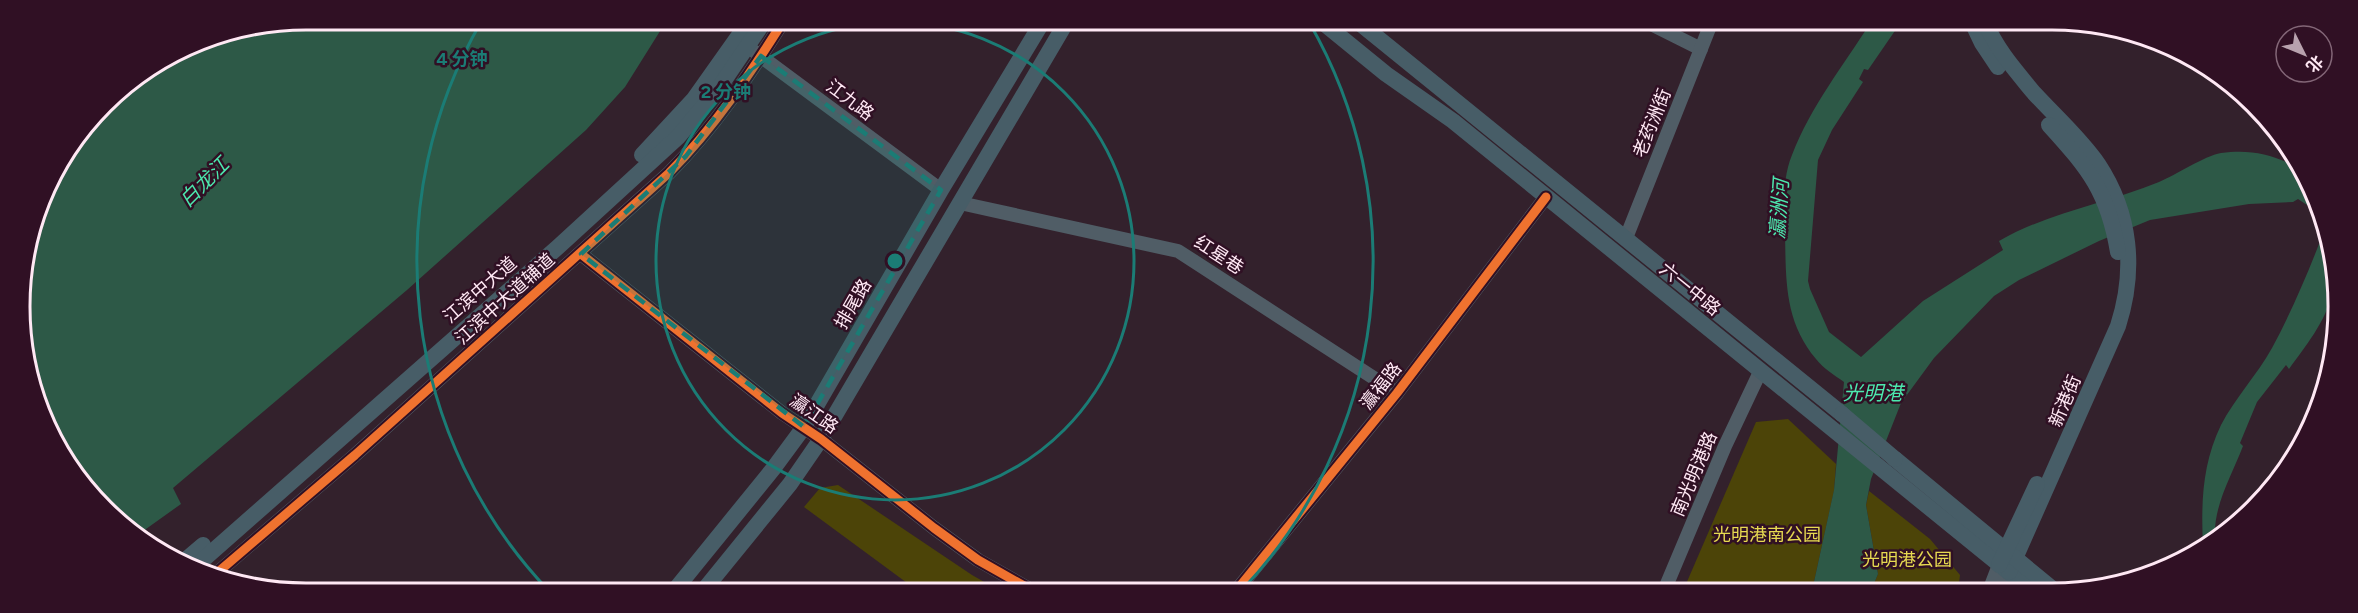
<svg xmlns="http://www.w3.org/2000/svg" width="2358" height="613" viewBox="0 0 2358 613" font-family="Figtree,'Noto Sans SC',sans-serif">
<style>
.green{fill:#4c4408}
.water{fill:#2d5947}
.lines{fill:none;stroke-linecap:round;stroke-linejoin:round}
.minor{stroke:#505d66;stroke-width:14}
.major{stroke:#475d67;stroke-width:16}
.major-bridge{stroke:#475d67;stroke-width:16}
.cycleway-casing{stroke:#301024;stroke-width:13}
.cycleway{stroke:#ef722f;stroke-width:9}
.marked{fill:#1b7c75;fill-opacity:0.2;stroke:#1b7c75;stroke-width:4.5;stroke-dasharray:12 8;stroke-linejoin:round}
.ring{fill:none;stroke:#1b7c75;stroke-width:3}
.labels{text-anchor:middle;dominant-baseline:central;stroke-width:5;stroke-linejoin:round;paint-order:stroke}
.street-label{font-size:18px;fill:#ffe8f4;stroke:#301024}
.park-label{font-size:18px;fill:#e7da51;stroke:#301024}
.water-label{font-size:20px;font-style:italic;fill:#4ce8ae;stroke:#301024}
.rim{fill:none;stroke:#ffe8f4;stroke-width:3}
.centre{fill:#1b7c75;stroke:#301024;stroke-width:3}
.ring-label{font-size:18px;text-anchor:middle;font-weight:bold;fill:#1b7c75;stroke:#301024;stroke-width:5;stroke-linejoin:round;paint-order:stroke}
</style>
<rect width="100%" height="100%" fill="#33212c"/>
<!-- green -->
<g class="green">
<path d="M1788,419l48,45 -2,27 -22,100h-129l73,-169z"/>
<path d="M838,485l134,90 28,16h-82l-114,-84 16,-19z"/>
<path d="M1869,491l61,48 30,36 -2,16h-87l7,-17 -12,-69z"/>
</g>
<!-- water -->
<g class="water">
<path d="M307,20h360l-42,67 -39,43 -179,160 -234,198 8,16 -42,30 -60,-53 -50,-100 -9,-94 29,-107 68,-89 80,-50z"/>
<path d="M1871,22h30l-33,48 -4,-1 -5,10 4,3 -31,48 -14,30 -10,121 2,8 19,43 32,25 62,-56 80,-51 -4,-9c50,-29 107,-37 160,-59 17,-7 45,-26 62,-29 29,-4 50,1 76,14l22,46 -21,-14 -5,3 -44,2 -99,16 -51,21 -80,39 -25,16 -60,62 -33,45 -30,76 -5,26 12,69 -7,17h-59l22,-101 10,-108c-10,-7 -21,-14 -28,-23 -32,-38 -30,-80 -31,-126 -1,-26 -3,-54 7,-78 19,-49 51,-89 79,-133z"/>
<path d="M2326,226l3,7c1,17 7,46 3,61 -6,27 -27,53 -43,75l-3,-4 -29,37 -17,41 3,3c-11,29 -30,60 -28,92l-12,8c-2,-42 -1,-82 18,-121 14,-27 36,-50 51,-77 21,-39 38,-80 54,-122z"/>
</g>
<g class="lines">
<!-- minor -->
<g class="minor">
<path d="M1645,21l56,28"/>
<path d="M755,52l186,138"/>
<path d="M960,203l218,48 219,142"/>
<path d="M1626,238l86,-217"/>
<path d="M581,254l201,159 39,26 113,89 44,32 55,31"/>
<path d="M217,573l138,-118 314,-282c45,-45 81,-99 115,-153"/>
<path d="M1236,591l161,-198 149,-196"/>
<path d="M1664,591l61,-145 35,-74"/>
<path d="M1989,591l10,-26"/>
<path d="M2000,591l9,-19"/>
</g>
<!-- major -->
<g class="major">
<path d="M1321,21l65,53 67,47 579,470"/>
<path d="M1357,21l485,393"/>
<path d="M1972,22l10,21 16,24"/>
<path d="M1985,22c12,28 30,48 49,71 21,23 46,45 64,71 33,50 38,106 20,162l-109,246"/>
<path d="M2049,125c40,44 59,67 69,127"/>
<path d="M642,155l52,-56 56,-79"/>
<path d="M1895,459l160,132"/>
<path d="M183,562l20,-17"/>
<path d="M1999,565l38,-81"/>
<path d="M196,566l362,-319 120,-110 41,-49 46,-68"/>
<path d="M674,591l99,-122 31,-42 137,-237 102,-169"/>
<path d="M703,591l87,-107 31,-45 246,-418"/>
</g>
<!-- major-bridge -->
<path class="major-bridge" d="M1842,414l53,45"/>
<defs>
<g id="cycleway">
<path d="M581,254l201,159 39,26 113,89 44,32 55,31"/>
<path d="M217,573l138,-118 314,-282c45,-45 81,-99 115,-153"/>
<path d="M1236,591l161,-198 149,-196"/>
</g>
</defs>
<!-- cycleway casing -->
<use href="#cycleway" class="cycleway-casing"/>
<!-- cycleway -->
<use href="#cycleway" class="cycleway"/>
</g>
<!-- marked area -->
<path class="marked" d="M761,56l180,134 -137,237 -223,-173 105,-98z"/>
<!-- distance rings -->
<g class="ring">
<circle cx="895" cy="261" r="239"/>
<path d="M548 590A478 478 0 0 1 481 22M1309 22A478 478 0 0 1 1242 590"/>
</g>
<g class="labels">
<!-- street labels -->
<g class="street-label">
<text transform="translate(850 100) rotate(37)">江九路</text>
<text transform="translate(1652 123) rotate(-68)">老药洲街</text>
<text transform="translate(1219 255) rotate(33)">红星巷</text>
<text transform="translate(1690 289) rotate(39)">六一中路</text>
<text transform="translate(480 290) rotate(-41)">江滨中大道</text>
<text transform="translate(505 299) rotate(-42)">江滨中大道辅道</text>
<text transform="translate(853 304) rotate(-60)">排尾路</text>
<text transform="translate(1381 386) rotate(-52)">瀛福路</text>
<text transform="translate(2065 401) rotate(-67)">新港街</text>
<text transform="translate(814 414) rotate(35)">瀛江路</text>
<text transform="translate(1694 474) rotate(-67)">南光明港路</text>
</g>
<!-- park labels -->
<g class="park-label">
<text x="1767" y="535">光明港南公园</text>
<text x="1907" y="560">光明港公园</text>
</g>
<!-- water labels -->
<g class="water-label">
<text transform="translate(204 182) rotate(-45)">白龙江</text>
<text transform="translate(1779 209) rotate(-86)">瀛洲河</text>
<text x="1873" y="393">光明港</text>
</g>
</g>
<!-- crop -->
<path d="M0 0H2358V613H0ZM306 30H2052A276 276 0 0 1 2328 306V307A276 276 0 0 1 2052 583H306A276 276 0 0 1 30 307V306A276 276 0 0 1 306 30Z" fill="#301024" fill-rule="evenodd"/>
<path class="rim" d="M306 30H2052A276 276 0 0 1 2328 306V307A276 276 0 0 1 2052 583H306A276 276 0 0 1 30 307V306A276 276 0 0 1 306 30Z"/>
<circle cx="895" cy="261" r="9" class="centre"/>
<g class="ring-label">
<text x="462" y="65">4 分钟</text>
<text x="726" y="98">2 分钟</text>
</g>
<!-- north arrow -->
<g transform="translate(2304 54) rotate(133)"><circle r="28" fill="#301024" stroke="#836677" stroke-width="1.5"/>
<path d="M0-4.5L10 22L0 15L-10 22Z" fill="#b8a2ae"/>
<text y="-9" font-size="16" font-weight="bold" text-anchor="middle" fill="#ffe8f4">北</text>
</g>
</svg>
